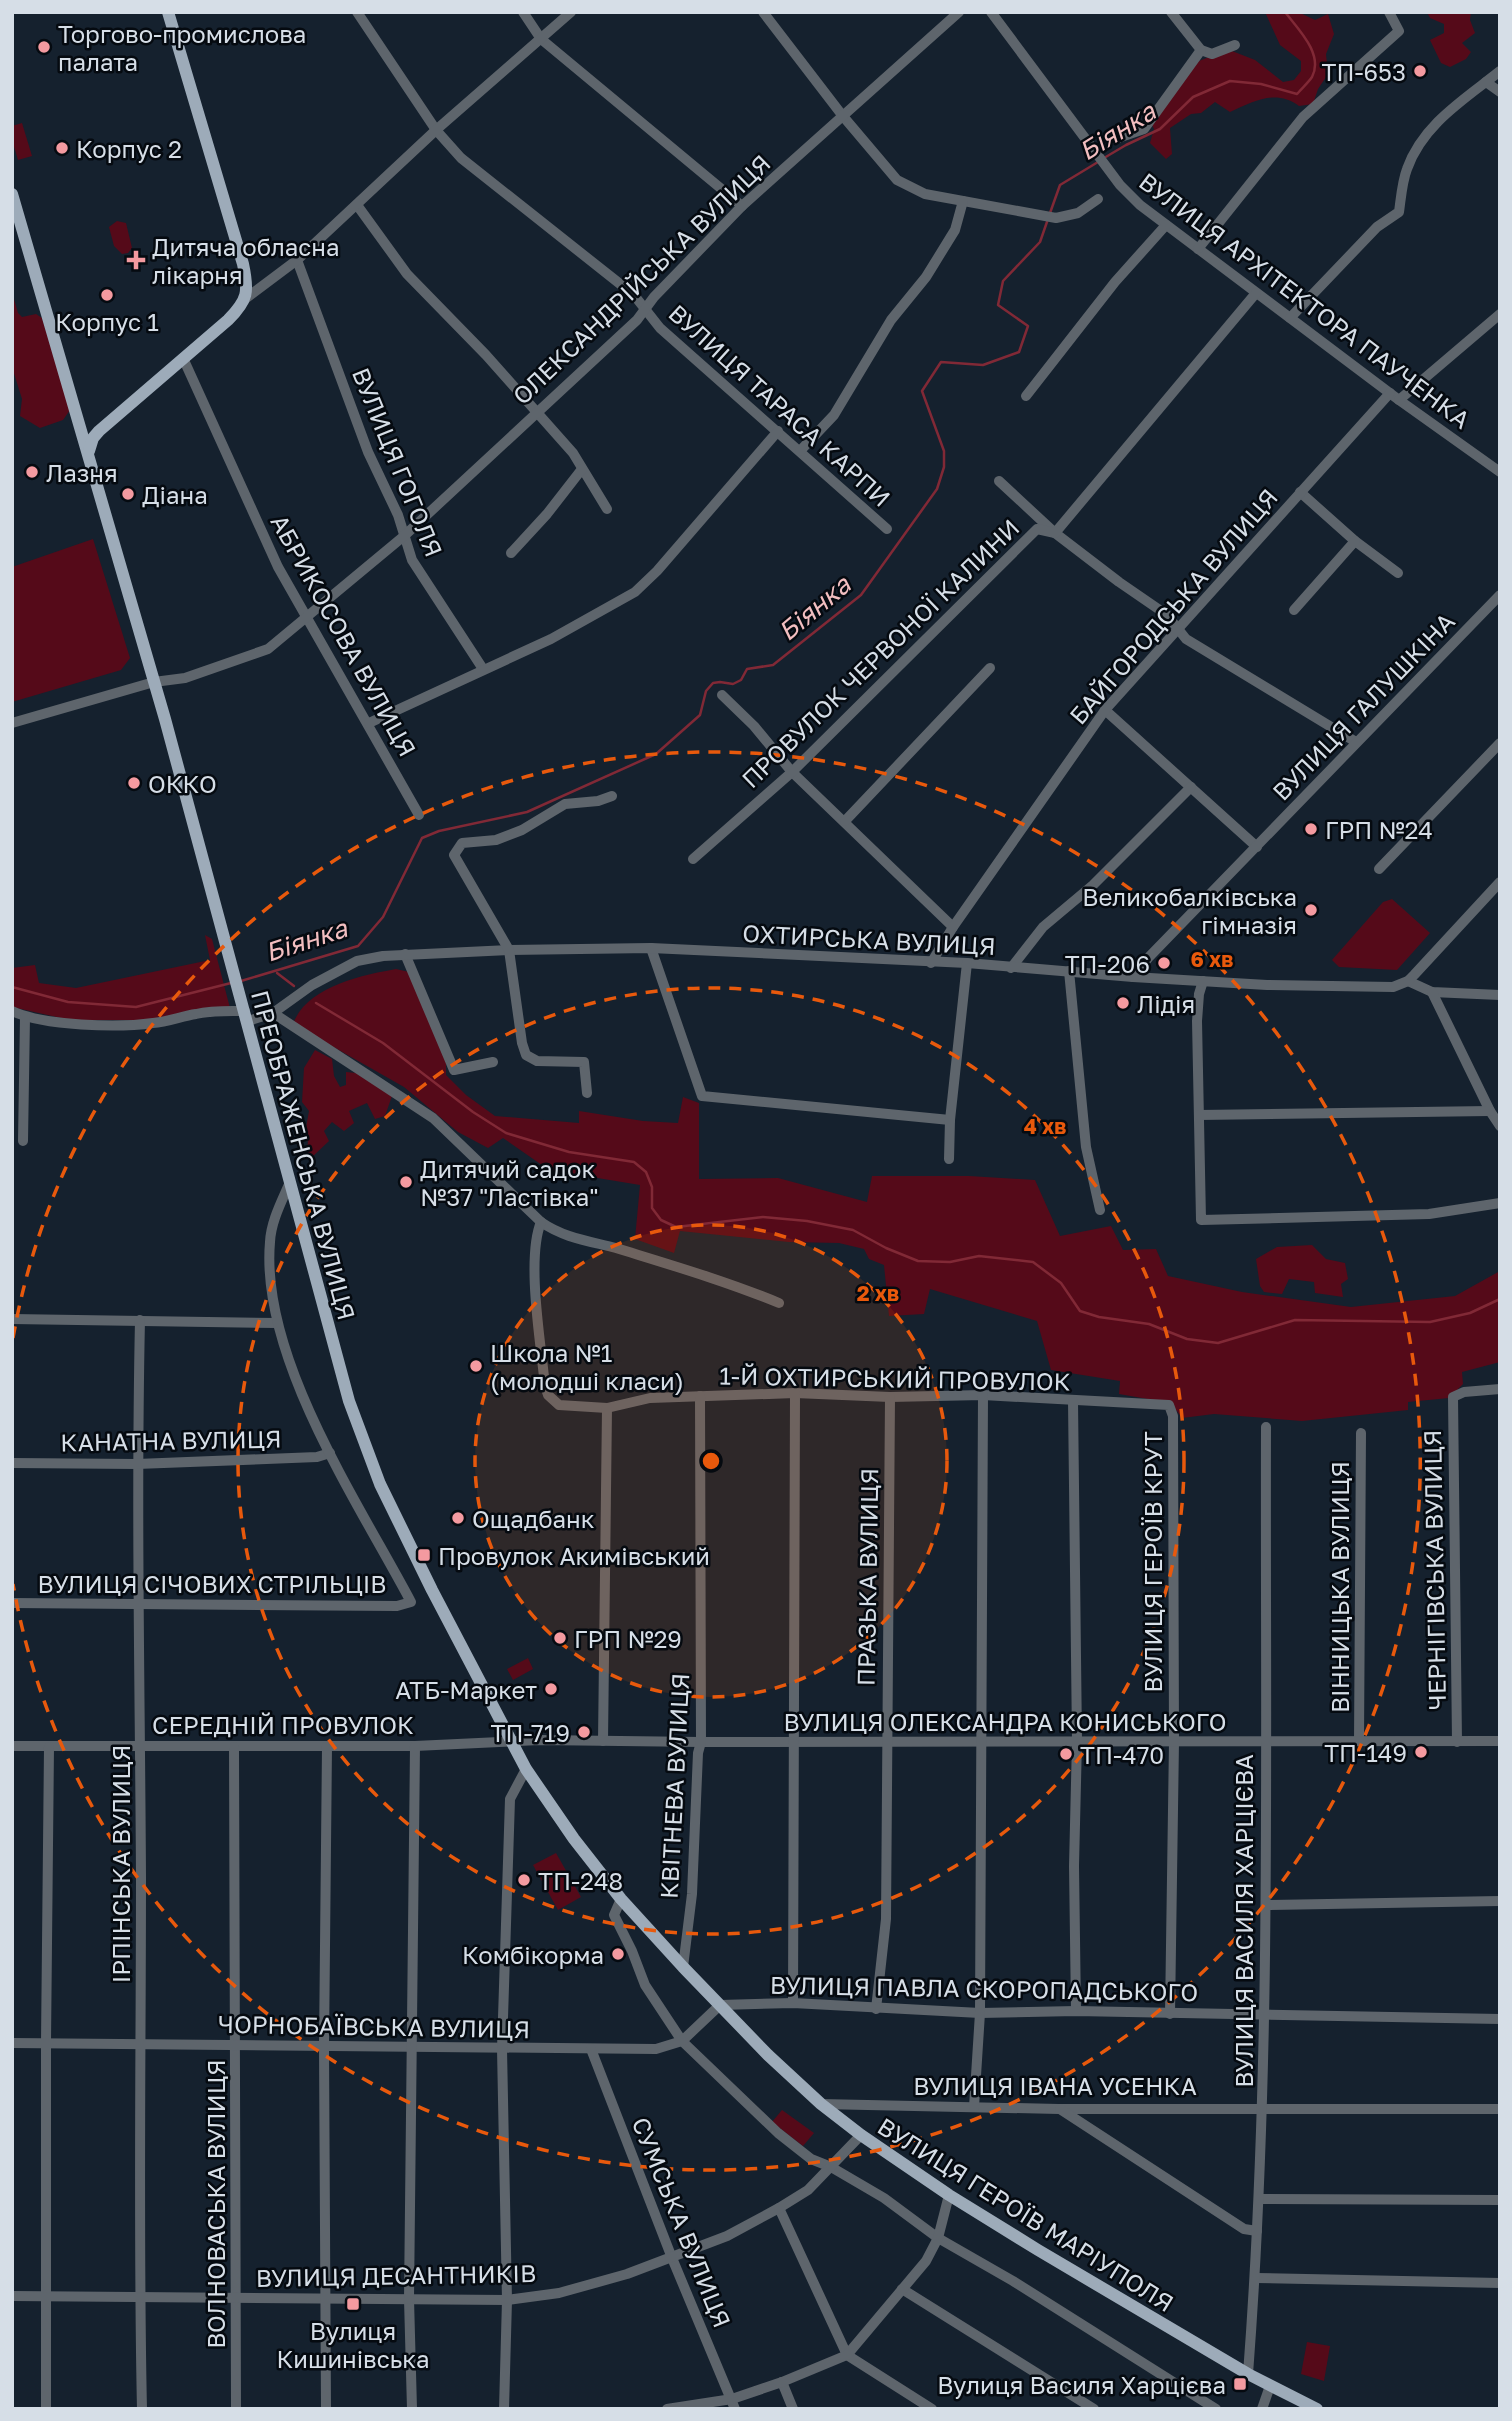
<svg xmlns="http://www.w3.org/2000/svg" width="1512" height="2421" viewBox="0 0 1512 2421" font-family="'Golos Text',sans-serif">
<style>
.green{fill:#550a19}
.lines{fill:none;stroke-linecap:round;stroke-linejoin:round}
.stream{stroke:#812936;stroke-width:2.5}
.minor{stroke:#5e656c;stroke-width:10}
.major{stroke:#9dabb9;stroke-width:12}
.ring{fill:none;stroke:#e8590c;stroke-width:3.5;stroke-dasharray:12 9}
.poi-dot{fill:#f49aa0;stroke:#050a10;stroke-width:2.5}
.labels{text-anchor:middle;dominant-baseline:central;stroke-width:5;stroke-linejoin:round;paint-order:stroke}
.poi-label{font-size:24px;fill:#d6dee7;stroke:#050a10;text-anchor:start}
.street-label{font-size:24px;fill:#d6dee7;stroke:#050a10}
.water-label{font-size:26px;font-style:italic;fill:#f2bec0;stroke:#050a10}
.centre{fill:#e8590c;stroke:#050a10;stroke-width:3.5}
.ring-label{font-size:21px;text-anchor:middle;font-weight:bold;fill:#e8590c;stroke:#050a10;stroke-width:5;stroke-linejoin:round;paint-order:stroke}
</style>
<rect width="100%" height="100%" fill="#15212e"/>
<!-- green -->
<g class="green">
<path d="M1265,12h33l17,8 13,-6 6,20 -8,20 2,20 -10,15 -5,15 -14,2c-23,-17 -45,-5 -69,6l-15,-10 -14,11 -10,1 -21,14 2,26 -6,5 -16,-16 4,-14 -3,-6 48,-62 10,-4 23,-6 23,9 28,22 11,-2 7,-9v-10l-21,-16z"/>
<path d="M1427,12h44l-1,8 5,13 -13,10 9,9 -5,7 -16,8 -9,-4 -11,-23 14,-7v-9l-14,-6z"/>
<path d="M22,123l10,33 -14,4 -6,-20v-14z"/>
<path d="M117,221l9,2 6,25 -4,5 -6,1 -8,-8 -5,-19z"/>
<path d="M12,292l6,21 4,4 14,-3 6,4 28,92 -7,10 -23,8 -20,-12 2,-17 -10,-32z"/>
<path d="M93,539l37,119 -9,12 -109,32v-135z"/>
<path d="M1392,899l38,34 -33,37 -58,-3 -7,-7 51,-58z"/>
<path d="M205,935l7,4 18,69 -76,12h-84l-58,-13v-39l23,-3 4,18 37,5 134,-28z"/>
<path d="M396,969l13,3 37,89v14l20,20 29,21 84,7v-12l64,10 35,2 5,-26 16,6v76l79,-1 89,24 5,-26h97l66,4 25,56 51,-10 12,24 33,-1 12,27 74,16 109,15 104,-11 45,-25v91l-38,10 1,12 -14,14 -41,4v8l-106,11 -88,-7 -32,4 -11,-15 -52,-9 1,-13 -69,-11 -14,-49 -107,-32 -6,25 -35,2 -5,-51 -15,-6 -5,-10 -25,-6 -50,-1 -109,-11 -6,22 -39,-14 5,-54 -91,-15 -46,-32 -15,10 -30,-16 -54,-45 -111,-63c13,-37 69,-49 103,-55z"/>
<path d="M315,1050l17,9 2,17 6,11 6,-2v-13l10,1 36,23 -7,20 -10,3 -8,-16 -18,8 5,12 -10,8 -12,-9 -8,9 5,10 -19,18 -4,-5 2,-12 -3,-9 4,-22 -7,-9 2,-34z"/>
<path d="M1312,1245l14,14 19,4 3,16 -7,5 2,13 -28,-4 -1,-11 -25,-3 -7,15 -18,-2 -4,-6 -4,-27 21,-12z"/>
<path d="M528,1658l5,11 -20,11 -6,-11z"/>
<path d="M556,1853l25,44 -23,13 -25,-45z"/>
<path d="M782,2110l32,23 -11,13 -31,-24z"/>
<path d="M1307,2342l23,4 -6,35 -23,-7z"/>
</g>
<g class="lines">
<!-- stream -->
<g class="stream">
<path d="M1104,158l22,-13 34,-16 33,-32 37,-16 31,3 36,10c4,-5 11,-11 15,-17 12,-23 -14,-48 -27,-65"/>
<path d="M1050,213l10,-28 38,-23"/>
<path d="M277,973l17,13"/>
<path d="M241,981l117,-35 25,-29 39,-79 17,-7 88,-19 129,-58 44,-39 6,-24 7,-8 7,-1 13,2 8,-4 6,-11 26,-4 88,-70 76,-106 7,-22v-16l-22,-60 19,-29 42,3 36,-13 9,-26 -30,-21 5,-24 37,-39 8,-23"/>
<path d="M12,987l56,15 68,5 95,-24"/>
<path d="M316,1003l67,40 90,69 33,21 63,19 65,10 12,10 6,15v21l9,12 15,7 87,-10 44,4 46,9 33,18 32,13 32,1 29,-6 54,6 28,21 19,28 19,6 50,7 38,15 31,4 77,-23 135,2 40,-9 30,-14"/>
</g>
<!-- minor -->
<g class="minor">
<path d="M357,12l79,118 25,28 173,137 26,33 227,201"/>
<path d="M523,12l18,27 201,167"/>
<path d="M763,12l79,103 55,65 28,14 131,24 22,-5 20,-14"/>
<path d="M991,12l129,173 20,20 259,195 101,72"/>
<path d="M1171,12l30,38 11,4 23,-9"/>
<path d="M1486,82l14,10"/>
<path d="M1115,139l29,-10 57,-79"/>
<path d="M357,205l50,69 79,81 87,98 34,56"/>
<path d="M1198,249l105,-132 96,-86 -10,-19"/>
<path d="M297,260l71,192 30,63 14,45 71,109"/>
<path d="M245,299l52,-39 139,-130 135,-118"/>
<path d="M1290,318l87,-91 22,-15c2,-14 3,-30 8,-43 16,-45 58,-70 93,-98"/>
<path d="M183,358l95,209 141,248"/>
<path d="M1026,396l89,-114 51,-57"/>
<path d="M1399,400l101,-86"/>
<path d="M800,451l34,-36 57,-95 35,-43 29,-47 8,-29"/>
<path d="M999,481l56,52 64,49 48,33 19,24 170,103"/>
<path d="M1300,492l55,49 43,32"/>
<path d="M511,553l36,-39 35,-45"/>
<path d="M1294,610l61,-69"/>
<path d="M722,695l32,31 38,46 161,155"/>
<path d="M1105,710l152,137"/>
<path d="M12,723l142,-41 31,-4 83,-29 136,-113 233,-216 17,-23 88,-91 217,-194"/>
<path d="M369,723l182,-84 84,-47 22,-21 121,-140"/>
<path d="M845,821l145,-153"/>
<path d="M693,859l99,-87 245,-243 18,4 201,-240"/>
<path d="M1379,869l121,-126"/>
<path d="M651,948l51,148 248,24"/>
<path d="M405,954l49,116 39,-8"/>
<path d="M931,963l22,-36 152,-217 285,-317"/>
<path d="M1011,968l32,-41 50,-42 98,-98"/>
<path d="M1069,971l17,176 14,63"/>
<path d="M1133,977l16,-20 351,-362"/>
<path d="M1203,981l-4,13 -2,27 4,199 228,-6 71,-11"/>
<path d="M1408,981l24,11 68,3"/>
<path d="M1432,992l58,119 10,15"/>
<path d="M12,1011c32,15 106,17 141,12 15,-1 29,-7 43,-9 17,-4 33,-3 49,-3"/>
<path d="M273,1013l160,105 108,104c23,16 48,19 75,26 55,17 110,33 163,55"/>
<path d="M248,1021l25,-8 39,-28 45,-24 26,-5 126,-6 142,-2 316,15 166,14 134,8 126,2 15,-6 6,-6 86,-93"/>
<path d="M587,1093l-3,-31 -47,-1 -11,-6 -4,-12 -13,-93 -55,-95 8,-12 34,-3 26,-10 43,-26 33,-3 14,-5"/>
<path d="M1199,1115l291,-4"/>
<path d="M23,1141l2,-124"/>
<path d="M949,1159l1,-39 17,-157"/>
<path d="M541,1222c-15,37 0,122 4,164l3,9 11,10 48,3 43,-10 145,-5 95,4 93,-2 186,10 4,11 1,325 -4,273"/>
<path d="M12,1319l265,4"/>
<path d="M140,1320c-4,186 0,372 1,558 0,177 -3,354 1,531"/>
<path d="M1073,1401l4,340 -3,125 2,145"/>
<path d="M12,1463l125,1 180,-7 13,-4"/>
<path d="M12,1603l385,3 14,-4c-53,-100 -151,-245 -141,-360 1,-21 12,-41 20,-60"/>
<path d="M603,1741l4,-333"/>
<path d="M1359,1741l2,-308"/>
<path d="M1457,1742l-4,-345 11,-5 36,-3"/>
<path d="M12,1746h403l124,-6 162,2 799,-1"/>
<path d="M234,1747l2,662"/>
<path d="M621,1899l-7,16 18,36 13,34 37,56 96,92 33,26 20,8 53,31 54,40 75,43 203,128"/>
<path d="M1266,1905l234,-4"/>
<path d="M683,1967l9,-73 6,-141 3,-11 -1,-346"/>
<path d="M793,2003l2,-610"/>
<path d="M876,2009l10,-90 4,-522"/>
<path d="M12,2043l644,6 26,-8 38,-36 73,-2 187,10 96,-2 424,8"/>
<path d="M591,2049l81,209 63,151"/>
<path d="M821,2104l238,5h441"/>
<path d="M974,2107l6,-94 3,-618"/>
<path d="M1060,2109l184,120 13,2"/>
<path d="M1260,2199l240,1"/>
<path d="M779,2208l68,147 85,54"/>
<path d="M1256,2278l244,5"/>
<path d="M902,2289l192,120"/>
<path d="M12,2296l495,4 52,-7 68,-19 100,-38 52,-28 29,-18 53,-55"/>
<path d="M1248,2374c24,-315 17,-631 18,-947"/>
<path d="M782,2382l11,27"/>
<path d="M46,2409v-367l3,-295"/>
<path d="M326,2409l-2,-363 3,-300"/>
<path d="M412,2409l-3,-110 6,-553"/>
<path d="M504,2409l3,-109 -5,-251 8,-250 16,-30"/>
<path d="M667,2409l65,-10 50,-17 65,-27 79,-94 12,-23 11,-43"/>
<path d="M1262,2409l8,-23"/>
</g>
<!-- major -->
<g class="major">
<path d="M12,194l153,525 184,682 31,83 52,106 94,179 48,70 47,60 62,68 85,88 53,49 40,31 88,60 89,55 210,124 69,35"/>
<path d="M89,451l4,-13 6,-7 129,-111c20,-20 21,-28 15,-56l-75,-252"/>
</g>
</g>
<!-- distance rings -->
<circle cx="711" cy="1461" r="236" fill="#e8590c" fill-opacity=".12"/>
<g class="ring">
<circle cx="711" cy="1461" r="236"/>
<circle cx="711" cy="1461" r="473"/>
<path d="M13 1338A709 709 0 1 1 13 1584"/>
</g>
<!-- markers -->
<g class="poi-dot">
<circle cx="44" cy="47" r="7"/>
<circle cx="1420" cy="71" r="7"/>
<circle cx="62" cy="148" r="7"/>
<path d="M132.5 249.5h7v7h7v7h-7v7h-7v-7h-7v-7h7z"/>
<circle cx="107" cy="295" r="7"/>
<circle cx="32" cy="472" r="7"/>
<circle cx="128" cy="494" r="7"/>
<circle cx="134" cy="783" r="7"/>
<circle cx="1311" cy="829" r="7"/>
<circle cx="1311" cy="910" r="7"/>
<circle cx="1164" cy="963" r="7"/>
<circle cx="1123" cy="1003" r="7"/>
<circle cx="406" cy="1182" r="7"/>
<circle cx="476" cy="1366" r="7"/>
<circle cx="458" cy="1518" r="7"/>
<rect x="417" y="1548" width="14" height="14" rx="3.5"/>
<circle cx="560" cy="1638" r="7"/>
<circle cx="551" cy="1689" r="7"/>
<circle cx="584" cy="1732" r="7"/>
<circle cx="1421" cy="1752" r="7"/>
<circle cx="1066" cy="1754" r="7"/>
<circle cx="524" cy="1880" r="7"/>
<circle cx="618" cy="1954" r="7"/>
<rect x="346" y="2297" width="14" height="14" rx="3.5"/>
<rect x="1233" y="2377" width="14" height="14" rx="3.5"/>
</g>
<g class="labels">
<!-- poi labels -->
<g class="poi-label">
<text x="58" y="33">Торгово-промислова<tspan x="58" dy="28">палата</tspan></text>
<text x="1406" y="71" text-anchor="end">ТП-653</text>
<text x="76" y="148">Корпус 2</text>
<text x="152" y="246">Дитяча обласна<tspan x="152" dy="28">лікарня</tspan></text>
<text x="107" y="321" text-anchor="middle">Корпус 1</text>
<text x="46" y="472">Лазня</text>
<text x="142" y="494">Діана</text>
<text x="148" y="783">ОККО</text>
<text x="1325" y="829">ГРП №24</text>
<text x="1297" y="896" text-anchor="end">Великобалківська<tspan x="1297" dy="28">гімназія</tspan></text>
<text x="1150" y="963" text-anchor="end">ТП-206</text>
<text x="1137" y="1003">Лідія</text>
<text x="420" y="1168">Дитячий садок<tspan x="420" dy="28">№37 "Ластівка"</tspan></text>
<text x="490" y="1352">Школа №1<tspan x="490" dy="28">(молодші класи)</tspan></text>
<text x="472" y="1518">Ощадбанк</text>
<text x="438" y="1555">Провулок Акимівський</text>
<text x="574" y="1638">ГРП №29</text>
<text x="537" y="1689" text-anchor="end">АТБ-Маркет</text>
<text x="570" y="1732" text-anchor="end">ТП-719</text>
<text x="1407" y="1752" text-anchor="end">ТП-149</text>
<text x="1080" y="1754">ТП-470</text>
<text x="538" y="1880">ТП-248</text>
<text x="604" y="1954" text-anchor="end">Комбікорма</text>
<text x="353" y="2330" text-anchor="middle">Вулиця<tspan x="353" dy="28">Кишинівська</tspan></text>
<text x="1226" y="2384" text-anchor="end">Вулиця Василя Харцієва</text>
</g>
<!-- street labels -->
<g class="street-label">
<text transform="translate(641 279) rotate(-44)">ОЛЕКСАНДРІЙСЬКА ВУЛИЦЯ</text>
<text transform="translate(1305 300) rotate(37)">ВУЛИЦЯ АРХІТЕКТОРА ПАУЧЕНКА</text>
<text transform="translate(780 405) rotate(42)">ВУЛИЦЯ ТАРАСА КАРПИ</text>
<text transform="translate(398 462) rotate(68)">ВУЛИЦЯ ГОГОЛЯ</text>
<text transform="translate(1173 606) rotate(-49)">БАЙГОРОДСЬКА ВУЛИЦЯ</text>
<text transform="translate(344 635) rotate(61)">АБРИКОСОВА ВУЛИЦЯ</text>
<text transform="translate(880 653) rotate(-44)">ПРОВУЛОК ЧЕРВОНОЇ КАЛИНИ</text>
<text transform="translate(1363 706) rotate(-46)">ВУЛИЦЯ ГАЛУШКІНА</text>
<text transform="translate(869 939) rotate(3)">ОХТИРСЬКА ВУЛИЦЯ</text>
<text transform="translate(304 1155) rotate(75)">ПРЕОБРАЖЕНСЬКА ВУЛИЦЯ</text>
<text transform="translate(895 1378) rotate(1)">1-Й ОХТИРСЬКИЙ ПРОВУЛОК</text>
<text transform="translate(171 1440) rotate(-1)">КАНАТНА ВУЛИЦЯ</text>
<text transform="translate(1152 1562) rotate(-90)">ВУЛИЦЯ ГЕРОЇВ КРУТ</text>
<text transform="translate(1434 1570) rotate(-91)">ЧЕРНІГІВСЬКА ВУЛИЦЯ</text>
<text transform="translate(867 1577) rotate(-89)">ПРАЗЬКА ВУЛИЦЯ</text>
<text x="212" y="1583">ВУЛИЦЯ СІЧОВИХ СТРІЛЬЦІВ</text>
<text transform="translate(1339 1587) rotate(-90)">ВІННИЦЬКА ВУЛИЦЯ</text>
<text x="1005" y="1721">ВУЛИЦЯ ОЛЕКСАНДРА КОНИСЬКОГО</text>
<text x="283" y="1724">СЕРЕДНІЙ ПРОВУЛОК</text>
<text transform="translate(674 1786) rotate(-87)">КВІТНЕВА ВУЛИЦЯ</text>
<text transform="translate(120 1864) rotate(-90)">ІРПІНСЬКА ВУЛИЦЯ</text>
<text transform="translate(1243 1921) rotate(-90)">ВУЛИЦЯ ВАСИЛЯ ХАРЦІЄВА</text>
<text transform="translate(984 1988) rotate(1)">ВУЛИЦЯ ПАВЛА СКОРОПАДСЬКОГО</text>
<text transform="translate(374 2026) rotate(1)">ЧОРНОБАЇВСЬКА ВУЛИЦЯ</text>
<text x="1055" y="2085">ВУЛИЦЯ ІВАНА УСЕНКА</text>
<text transform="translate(215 2204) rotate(-90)">ВОЛНОВАСЬКА ВУЛИЦЯ</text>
<text transform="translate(1026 2214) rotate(32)">ВУЛИЦЯ ГЕРОЇВ МАРІУПОЛЯ</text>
<text transform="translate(682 2222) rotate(68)">СУМСЬКА ВУЛИЦЯ</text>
<text transform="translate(396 2275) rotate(-1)">ВУЛИЦЯ ДЕСАНТНИКІВ</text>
</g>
<!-- water labels -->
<g class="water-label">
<text transform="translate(1117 131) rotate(-32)">Біянка</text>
<text transform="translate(814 608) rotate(-40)">Біянка</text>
<text transform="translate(306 940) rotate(-18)">Біянка</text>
</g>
</g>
<circle cx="711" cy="1461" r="10" class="centre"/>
<g class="ring-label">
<text x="1212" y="967">6 хв</text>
<text x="1045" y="1134">4 хв</text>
<text x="878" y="1301">2 хв</text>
</g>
<!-- border -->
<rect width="1512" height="2421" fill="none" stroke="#d6dee7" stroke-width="28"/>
</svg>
